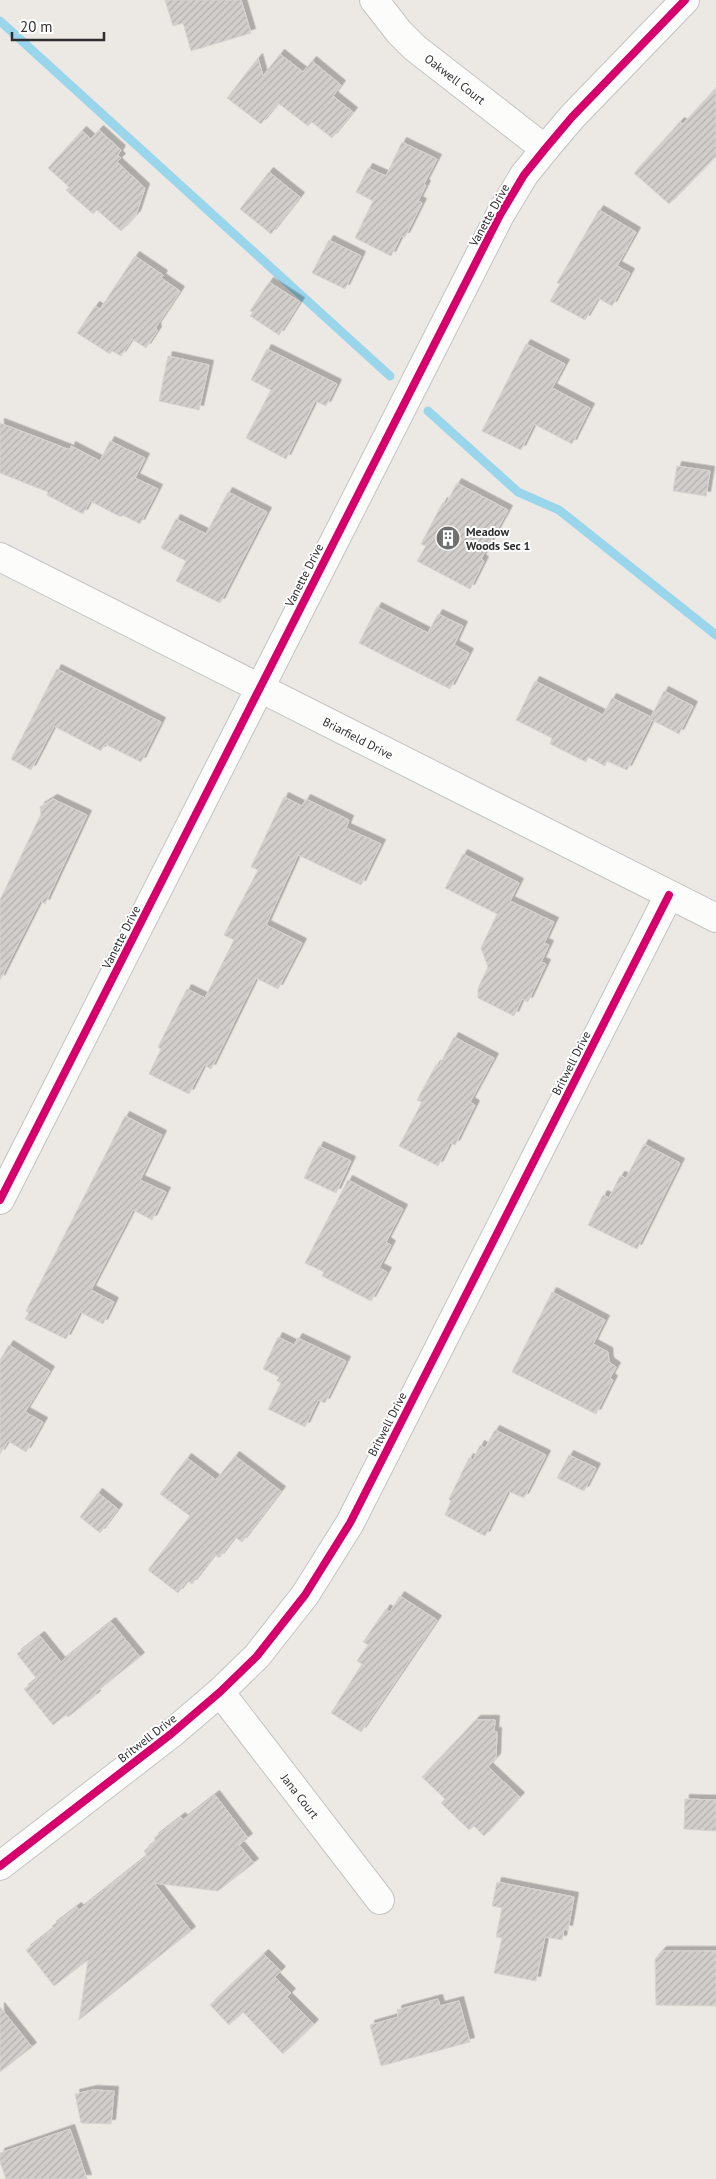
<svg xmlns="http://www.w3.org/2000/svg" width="716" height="2179" viewBox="0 0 716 2179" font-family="'PT Sans',sans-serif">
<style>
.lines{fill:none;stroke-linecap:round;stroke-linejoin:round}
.stream{stroke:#99d6ec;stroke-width:9}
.building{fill:url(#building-hatch);stroke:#d7d4d0;filter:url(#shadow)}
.minor-casing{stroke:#c5c4c5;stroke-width:30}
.tertiary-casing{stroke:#c5c4c5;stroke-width:30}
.minor{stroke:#fcfcfb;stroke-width:28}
.tertiary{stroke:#fcfcfb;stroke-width:28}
.cycleway-casing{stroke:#fff;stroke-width:11}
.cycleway{stroke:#d6006c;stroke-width:8}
.labels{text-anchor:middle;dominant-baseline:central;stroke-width:4;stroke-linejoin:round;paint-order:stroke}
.street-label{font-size:12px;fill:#2e2e2e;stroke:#fff}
.poi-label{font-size:12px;font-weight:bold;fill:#2e2e2e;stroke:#fff;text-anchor:start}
</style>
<defs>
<pattern id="building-hatch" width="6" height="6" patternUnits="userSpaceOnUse" patternTransform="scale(1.25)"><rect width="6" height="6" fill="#d1cecb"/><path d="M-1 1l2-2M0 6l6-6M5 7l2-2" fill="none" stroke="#b4b1af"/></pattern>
<filter id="shadow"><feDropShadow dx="4.5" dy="-4.5" stdDeviation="0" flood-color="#0004"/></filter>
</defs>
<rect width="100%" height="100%" fill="#ece8e4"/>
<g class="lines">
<!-- stream -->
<g class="stream">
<path d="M0,21l390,355"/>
<path d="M428,411l90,81 41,18 157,125"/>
</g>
</g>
<!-- building -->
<g class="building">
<path d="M165,0h76l10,33 -60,18 -8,-28 -10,3z"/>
<path d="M280,54l23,18 9,-11 29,24 -8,11 20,16 -21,26 -20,-16 -4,4 -30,-23 -17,21 -34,-26 31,-40 5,18z"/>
<path d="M716,88v68l-47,48 -35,-31 46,-51 3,2z"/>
<path d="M99,130l22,20 -3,5 3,3 -4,4 28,26 -9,27 -15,16 -24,-21 -4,4 -27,-24 3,-3 -21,-19 34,-37 9,8z"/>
<path d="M402,142l35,17 -13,25 2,1 -8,16 4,2 -17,34 -4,-1 -10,20 -36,-18 18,-37 -17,-9 12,-24 18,8z"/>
<path d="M269,172l31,25 -29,37 -31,-25z"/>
<path d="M599,210l37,22 -19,34 13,7 -18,33 -14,-8 -13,22 -35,-19 10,-17 -3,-1z"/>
<path d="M329,240l32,16 -16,33 -33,-16z"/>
<path d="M135,256l28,19 -2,3 19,13 -24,36 1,4 -11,17 -14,-9 -11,17 -9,-5 -2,3 -33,-21 18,-27 5,3z"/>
<path d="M269,282l31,20 -21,33 -29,-19 3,-4 -3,-1z"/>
<path d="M526,344l39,20 -13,24 38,20 -18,36 -38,-20 -13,26 -39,-19z"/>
<path d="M267,349l70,35 -11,22 -11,-5 -29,58 -40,-21 25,-48 -20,-10z"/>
<path d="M168,356l41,9 -10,45 -40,-9z"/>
<path d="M0,423l70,27 1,-4 29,15 10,-20 35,17 -10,20 23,11 -18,35 -17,-9 -2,2 -31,-16 -7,13 -36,-19 1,-3 -48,-19z"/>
<path d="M677,466l33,5 -4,25 -33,-5z"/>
<path d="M457,483l51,27 -27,49 3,2 -14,28 -53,-28 9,-15 -5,-2 22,-42 3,2z"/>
<path d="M228,492l39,20 -47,91 -44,-22 10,-20 -25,-13 15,-29 30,15z"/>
<path d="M377,607l51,26 10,-19 25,12 -9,19 15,8 -19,36 -91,-46z"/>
<path d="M57,669l104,53 -20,40 -36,-18 -4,7 -47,-25 -23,44 -20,-11z"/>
<path d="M535,681l68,34 9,-17 39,19 13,-26 29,15 -14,28 -27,-14 -25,50 -20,-9 -2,5 -17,-9 -2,5 -36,-18 2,-6 -36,-18z"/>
<path d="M284,797l18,9 4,-7 43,21 -3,8 35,16 -20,41 -63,-30 -32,70 36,18 -24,46 -22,-11 -45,91 -7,-4 -15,29 -40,-20 12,-25 -3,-2 29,-58 18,9 29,-58 -10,-5 34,-65 -7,-3z"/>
<path d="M53,799l34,16 -42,89 -5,-3 -40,79v-80l41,-86 -1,-7z"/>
<path d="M463,854l56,29 -9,18 44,21 -10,21 5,2 -8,17 5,2 -18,38 -6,-3 -8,17 -36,-18v-10l10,-21 -7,-19 16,-34 -52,-26z"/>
<path d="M454,1037l40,21 -24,44 5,3 -20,40 -5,-2 -12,23 -39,-20 23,-44 -5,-2 19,-35 3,1z"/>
<path d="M125,1116l37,19 -22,45 26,12 -14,28 -19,-10 -42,80 23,12 -11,22 -23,-12 -14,27 -41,-20 4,-6 -3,-2z"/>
<path d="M644,1144l36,19 -43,86 -49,-24 15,-30 6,3 11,-22 6,2z"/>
<path d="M319,1146l32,15 -15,32 -32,-15z"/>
<path d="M348,1180l55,29 -17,33 5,3 -12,23 8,4 -16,29 -49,-25 2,-4 -19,-9z"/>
<path d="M552,1292l53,28 -12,24 15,8 1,10 7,5 -6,11 3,2 -17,34 -84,-42z"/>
<path d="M278,1337l16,8 4,-7 48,23 -21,42 -7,-3 -13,27 -37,-18 13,-26 -4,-2 2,-4 -16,-8z"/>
<path d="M9,1345l41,26 -25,41 18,10 -17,30 -18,-11 -8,13v-94z"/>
<path d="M495,1430l51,25 -22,43 -16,-7 -23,45 -40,-21 6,-14 -2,-2 20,-41 4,2 7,-15 5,3z"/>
<path d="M569,1455l27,13 -12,23 -27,-13z"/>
<path d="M235,1456l46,35 -39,51 -7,-5 -16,21 -4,-4 -23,30 -5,-4 -9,13 -30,-23 42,-54 -30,-22 27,-36 29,22z"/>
<path d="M98,1493l20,16 -18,24 -20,-16z"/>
<path d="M400,1596l37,24 -76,112 -30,-19 31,-49 -5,-3 11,-16 -5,-3 23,-33 4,3z"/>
<path d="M111,1622l29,35 -45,36 1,2 -28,22 -2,-2 -13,10 -29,-36 13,-10 -20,-25 23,-18 21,26z"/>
<path d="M476,1720h19l-1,12h3l-1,26 -8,9 32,30 -36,39 -10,-10 -5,4 -28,-27 4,-4 -23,-22z"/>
<path d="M215,1795l33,43 -9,7 15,18 -36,28 -64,-8 37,48 -112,89 9,-60 -34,26 -28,-36 28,-22 -2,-2 25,-19 2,3 68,-54 -3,-5 12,-10 -2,-3 27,-21 2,3z"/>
<path d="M685,1799l31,1v31l-32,-2z"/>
<path d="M497,1882l77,15 -6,33 -4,-1 -2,11 -17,-3 -9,44 -42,-8 8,-35 -6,-1 6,-29 -10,-2z"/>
<path d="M662,1951h54v55l-60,-1 -1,-46z"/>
<path d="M264,1954l17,17 -6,6 16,16 -4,4 27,27 -31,30 -40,-42 -14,13 -19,-20z"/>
<path d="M438,1999l2,7 19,-5 11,41 -89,24 -11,-41 28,-8 -1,-7z"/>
<path d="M0,2007l32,40 -32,25z"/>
<path d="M93,2090l21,1 -3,33 -30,-1 -6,-29z"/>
<path d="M70,2129l17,50h-81l-6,-17v-9z"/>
</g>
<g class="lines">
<defs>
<g id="minor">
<path d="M374,0l25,32 16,16 130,101"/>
<path d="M0,1200l500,-985 24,-40 21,-26 27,-32 113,-117"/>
<path d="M220,1692l160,208"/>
<path d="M0,1866l171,-132 49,-42 37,-36 48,-61 45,-72 319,-628"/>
</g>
<path id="tertiary" d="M0,557l716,361"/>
</defs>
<!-- minor casing -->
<use href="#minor" class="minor-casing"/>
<!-- tertiary casing -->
<use href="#tertiary" class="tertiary-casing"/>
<!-- minor -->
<use href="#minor" class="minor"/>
<!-- tertiary -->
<use href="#tertiary" class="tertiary"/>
<defs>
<g id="cycleway">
<path d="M0,1200l500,-985 24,-40 21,-26 27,-32 113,-117"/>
<path d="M0,1866l171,-132 49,-42 37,-36 48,-61 45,-72 319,-628"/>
</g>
</defs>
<!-- cycleway casing -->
<use href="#cycleway" class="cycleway-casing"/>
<!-- cycleway -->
<use href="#cycleway" class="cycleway"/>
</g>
<!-- icons -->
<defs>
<symbol id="building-disc" viewBox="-11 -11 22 22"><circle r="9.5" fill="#706f6e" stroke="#fff"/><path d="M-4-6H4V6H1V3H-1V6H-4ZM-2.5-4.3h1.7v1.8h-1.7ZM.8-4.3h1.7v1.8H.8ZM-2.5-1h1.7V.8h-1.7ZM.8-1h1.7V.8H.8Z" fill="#fff"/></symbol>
</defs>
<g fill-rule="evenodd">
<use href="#building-disc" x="434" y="524" width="28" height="28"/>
</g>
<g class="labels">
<!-- street labels -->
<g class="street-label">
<text transform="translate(455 79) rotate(38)">Oakwell Court</text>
<text transform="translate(489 215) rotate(-61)">Vanette Drive</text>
<text transform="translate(304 575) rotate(-63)">Vanette Drive</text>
<text transform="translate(358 738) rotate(27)">Briarfield Drive</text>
<text transform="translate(121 937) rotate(-63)">Vanette Drive</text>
<text transform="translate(571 1063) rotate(-63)">Britwell Drive</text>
<text transform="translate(387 1424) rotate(-63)">Britwell Drive</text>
<text transform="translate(147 1738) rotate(-38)">Britwell Drive</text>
<text transform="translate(300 1796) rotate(52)">Jana Court</text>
</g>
<!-- poi labels -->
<g class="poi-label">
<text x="466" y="531">Meadow<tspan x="466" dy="14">Woods Sec 1</tspan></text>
</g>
</g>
<!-- scale -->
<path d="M12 32v8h92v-8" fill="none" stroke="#2e2e2e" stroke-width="2.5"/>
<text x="20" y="32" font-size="15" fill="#2e2e2e" stroke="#ffffff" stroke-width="4" paint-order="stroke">20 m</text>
</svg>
